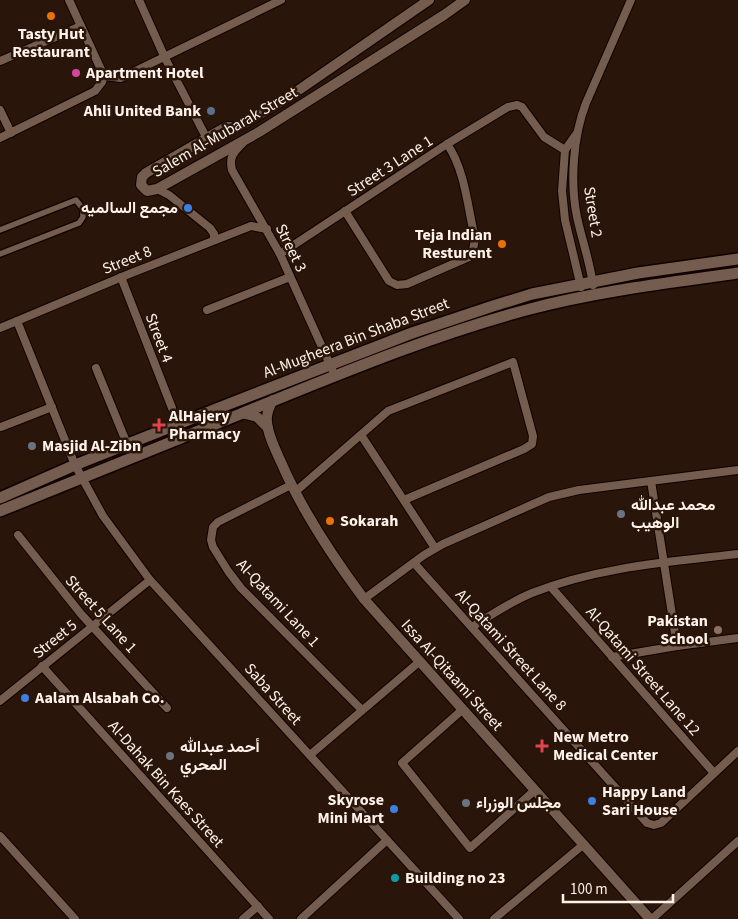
<svg xmlns="http://www.w3.org/2000/svg" width="738" height="919" viewBox="0 0 738 919" font-family="'Source Sans 3',Vazirmatn,sans-serif">
<style>
.lines{fill:none;stroke-linecap:round;stroke-linejoin:round}
.pedestrian-casing{stroke:#100200;stroke-width:8}
.minor-casing{stroke:#100200;stroke-width:10}
.tertiary-casing{stroke:#100200;stroke-width:12}
.secondary-casing{stroke:#100200;stroke-width:14}
.pedestrian{stroke:#745c4e;stroke-width:5.5}
.minor{stroke:#745c4e;stroke-width:8}
.tertiary{stroke:#745c4e;stroke-width:10}
.secondary{stroke:#745c4e;stroke-width:11}
.food-dot{fill:#e8710a;stroke:#291509;stroke-width:2}
.hotel-dot{fill:#d1479c;stroke:#291509;stroke-width:2}
.service-dot{fill:#5c6f8a;stroke:#291509;stroke-width:2}
.shop-dot{fill:#3f7fe0;stroke:#291509;stroke-width:2}
.health-dot{fill:#e0444e;stroke:#291509;stroke-width:2}
.worship-dot{fill:#6b7280;stroke:#291509;stroke-width:2}
.education-dot{fill:#8d6e63;stroke:#291509;stroke-width:2}
.culture-dot{fill:#0f9aa8;stroke:#291509;stroke-width:2}
.labels{text-anchor:middle;dominant-baseline:central;stroke-width:5;stroke-linejoin:round;paint-order:stroke}
.poi-label{font-size:16px;font-weight:bold;fill:#fef2eb;stroke:#291509;text-anchor:start}
.street-label{font-size:16px;fill:#fef2eb;stroke:#291509}
</style>
<rect width="100%" height="100%" fill="#291509"/>
<g class="lines">
<defs>
<path id="pedestrian" d="M0,230l76,-30 7,9v8l-4,6 -79,31"/>
<g id="minor">
<path d="M69,0l35,76"/>
<path d="M139,0l26,58 41,79"/>
<path d="M0,61l81,-35"/>
<path d="M104,76l17,2 160,-78"/>
<path d="M0,110l11,23"/>
<path d="M577,133l-12,17 -3,41 3,29 16,67"/>
<path d="M0,138l95,-47 7,-9 2,-6"/>
<path d="M242,144c-9,9 -13,13 -10,26l48,84 52,115"/>
<path d="M157,189l12,6 41,33 4,6v6"/>
<path d="M345,211l44,70 8,4 10,-1 62,-27 4,-7 2,-11c-7,-30 -10,-70 -28,-95"/>
<path d="M280,254l167,-110 61,-37 9,-2 5,2 22,30 21,13"/>
<path d="M121,277l51,131"/>
<path d="M593,285c-3,-23 -11,-45 -16,-68 -7,-34 -4,-81 9,-114l45,-103"/>
<path d="M207,310l83,-33"/>
<path d="M17,321l58,144 28,51 47,64 309,339"/>
<path d="M0,328l129,-54 122,-48 16,3"/>
<path d="M96,368l31,76"/>
<path d="M1,427l51,-20"/>
<path d="M361,435l74,113"/>
<path d="M651,481l26,165"/>
<path d="M291,485l-73,37 -5,5 -2,13 2,7 15,24 13,17 121,122"/>
<path d="M295,492l93,-81 125,-49 20,74 -1,8 -8,5 -120,51"/>
<path d="M18,535l63,79 86,94"/>
<path d="M414,563l233,260 7,2 7,-2 77,-72"/>
<path d="M551,587l163,186"/>
<path d="M364,599l60,-44 19,-11 106,-47 30,-7 159,-20"/>
<path d="M472,627c19,-12 38,-25 60,-34 65,-26 137,-31 206,-39"/>
<path d="M612,657l65,-11 61,-8"/>
<path d="M42,666l227,253"/>
<path d="M0,701l150,-121"/>
<path d="M462,710l-60,53 68,85 65,-58"/>
<path d="M310,755l109,-93"/>
<path d="M0,836l75,83"/>
<path d="M243,919l15,-13"/>
<path d="M301,919l86,-79"/>
<path d="M494,919l90,-75"/>
<path d="M652,919l86,-78"/>
</g>
<g id="tertiary">
<path d="M429,0l-136,94 -46,28 -10,5h-11l-80,46 -4,4 -1,8 6,6 10,-2 102,-57 185,-117 21,-15"/>
<path d="M273,400c-4,7 -7,14 -6,22 1,13 8,27 14,40 21,49 51,94 83,137l286,320"/>
<path d="M242,413l15,4 11,11"/>
</g>
<g id="secondary">
<path d="M0,498l75,-33 141,-56 196,-76 81,-27 39,-12 106,-21 100,-14"/>
<path d="M0,511c81,-33 162,-65 243,-98 94,-38 189,-78 287,-104 68,-18 138,-26 208,-36"/>
</g>
</defs>
<!-- pedestrian casing -->
<use href="#pedestrian" class="pedestrian-casing"/>
<!-- minor casing -->
<use href="#minor" class="minor-casing"/>
<!-- tertiary casing -->
<use href="#tertiary" class="tertiary-casing"/>
<!-- secondary casing -->
<use href="#secondary" class="secondary-casing"/>
<!-- pedestrian -->
<use href="#pedestrian" class="pedestrian"/>
<!-- minor -->
<use href="#minor" class="minor"/>
<!-- tertiary -->
<use href="#tertiary" class="tertiary"/>
<!-- secondary -->
<use href="#secondary" class="secondary"/>
</g>
<!-- markers -->
<g class="food-dot">
<circle cx="51" cy="16" r="5"/>
<circle cx="502" cy="244" r="5"/>
<circle cx="330" cy="521" r="5"/>
</g>
<circle class="hotel-dot" cx="76" cy="73" r="5"/>
<circle class="service-dot" cx="211" cy="111" r="5"/>
<g class="shop-dot">
<circle cx="188" cy="208" r="5"/>
<circle cx="25" cy="698" r="5"/>
<circle cx="592" cy="801" r="5"/>
<circle cx="394" cy="809" r="5"/>
</g>
<g class="health-dot">
<path d="M156.5 417.5h5v5h5v5h-5v5h-5v-5h-5v-5h5z"/>
<path d="M539.5 738.5h5v5h5v5h-5v5h-5v-5h-5v-5h5z"/>
</g>
<g class="worship-dot">
<circle cx="32" cy="446" r="5"/>
<circle cx="621" cy="514" r="5"/>
<circle cx="170" cy="756" r="5"/>
<circle cx="466" cy="803" r="5"/>
</g>
<circle class="education-dot" cx="718" cy="630" r="5"/>
<circle class="culture-dot" cx="395" cy="878" r="5"/>
<g class="labels">
<!-- poi labels -->
<g class="poi-label">
<text x="51" y="34" text-anchor="middle">Tasty Hut<tspan x="51" dy="18">Restaurant</tspan></text>
<text x="86" y="73">Apartment Hotel</text>
<text x="201" y="111" text-anchor="end">Ahli United Bank</text>
<text x="178" y="208" text-anchor="end">مجمع السالميه</text>
<text x="492" y="235" text-anchor="end">Teja Indian<tspan x="492" dy="18">Resturent</tspan></text>
<text x="169" y="416">AlHajery<tspan x="169" dy="18">Pharmacy</tspan></text>
<text x="42" y="446">Masjid Al-Zibn</text>
<text x="631" y="505">محمد عبدالله<tspan x="631" dy="18">الوهيب</tspan></text>
<text x="340" y="521">Sokarah</text>
<text x="708" y="621" text-anchor="end">Pakistan<tspan x="708" dy="18">School</tspan></text>
<text x="35" y="698">Aalam Alsabah Co.</text>
<text x="553" y="737">New Metro<tspan x="553" dy="18">Medical Center</tspan></text>
<text x="180" y="747">أحمد عبدالله<tspan x="180" dy="18">المحري</tspan></text>
<text x="602" y="792">Happy Land<tspan x="602" dy="18">Sari House</tspan></text>
<text x="384" y="800" text-anchor="end">Skyrose<tspan x="384" dy="18">Mini Mart</tspan></text>
<text x="476" y="803">مجلس الوزراء</text>
<text x="405" y="878">Building no 23</text>
</g>
<!-- street labels -->
<g class="street-label">
<text transform="translate(225 132) rotate(-30)">Salem Al-Mubarak Street</text>
<text transform="translate(390 166) rotate(-33)">Street 3 Lane 1</text>
<text transform="translate(593 212) rotate(81)">Street 2</text>
<text transform="translate(291 248) rotate(64)">Street 3</text>
<text transform="translate(127 260) rotate(-22)">Street 8</text>
<text transform="translate(159 338) rotate(69)">Street 4</text>
<text transform="translate(356 338) rotate(-21)">Al-Mugheera Bin Shaba Street</text>
<text transform="translate(278 603) rotate(47)">Al-Qatami Lane 1</text>
<text transform="translate(101 614) rotate(48)">Street 5 Lane 1</text>
<text transform="translate(55 639) rotate(-39)">Street 5</text>
<text transform="translate(511 650) rotate(48)">Al-Qatami Street Lane 8</text>
<text transform="translate(643 671) rotate(49)">Al-Qatami Street Lane 12</text>
<text transform="translate(452 675) rotate(48)">Issa Al-Qitaami Street</text>
<text transform="translate(273 694) rotate(48)">Saba Street</text>
<text transform="translate(166 784) rotate(48)">Al-Dahak Bin Kaes Street</text>
</g>
</g>
<!-- scale -->
<path d="M563 894v8h110v-8" fill="none" stroke="#fef2eb" stroke-width="2.5"/>
<text x="570" y="894" font-size="15" fill="#fef2eb" stroke="#291509" stroke-width="4" paint-order="stroke">100 m</text>
</svg>
